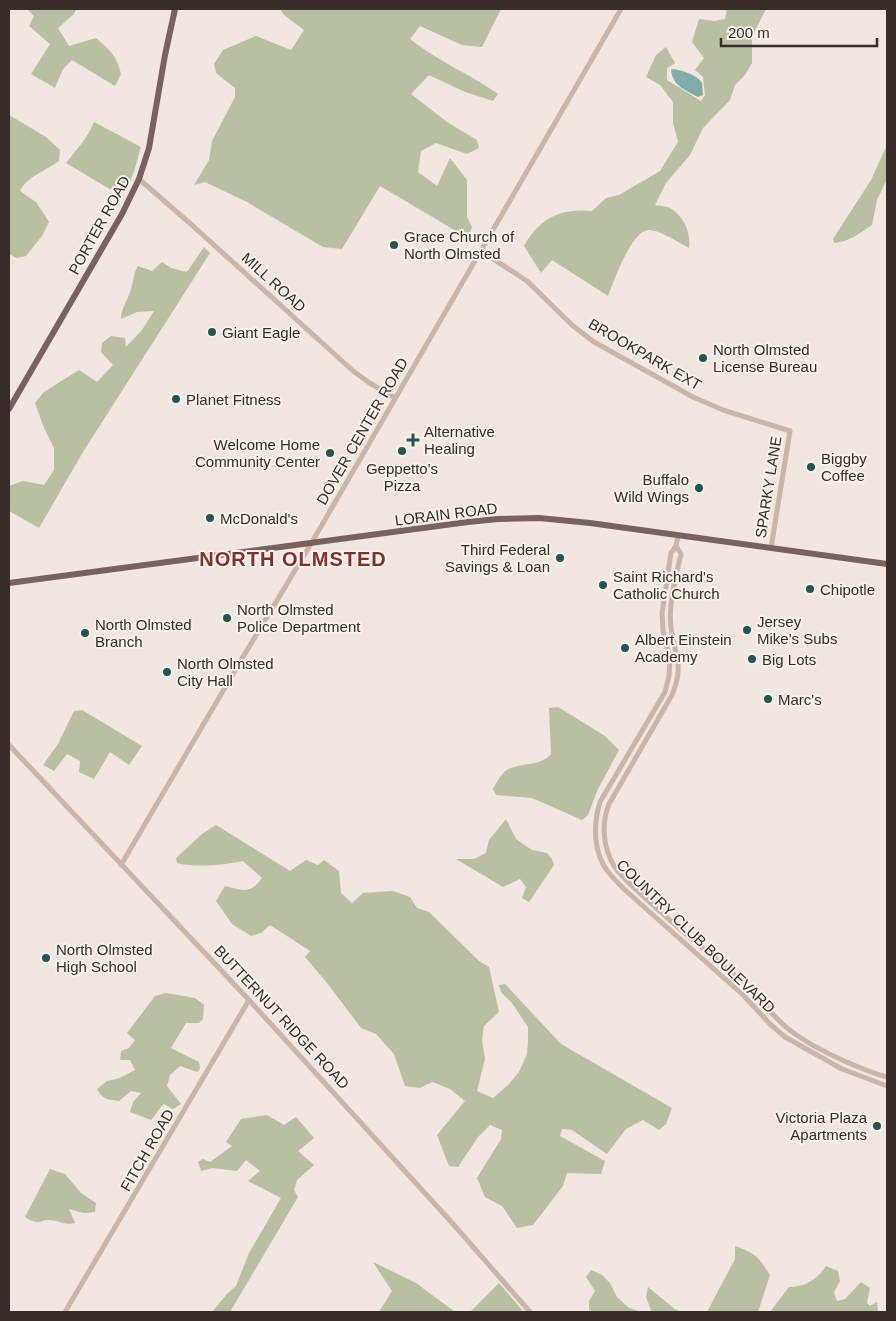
<svg xmlns="http://www.w3.org/2000/svg" width="896" height="1321" viewBox="0 0 896 1321" font-family="Helvetica,sans-serif">
<style>
.green{fill:#b9bfa1}
.water{fill:#81aca7}
.lines{fill:none;stroke-linecap:round;stroke-linejoin:round}
.minor{stroke:#c8b5ac;stroke-width:5}
.major{stroke:#78625d;stroke-width:6}
.poi-dot{fill:#235551;stroke:#f9f1ec;stroke-width:2}
.labels{text-anchor:middle;dominant-baseline:central;stroke-width:4;stroke-linejoin:round;paint-order:stroke}
.street-label{font-size:15px;fill:#372d2b;stroke:#f9f1ec}
.poi-label{font-size:15px;fill:#372d2b;stroke:#f9f1ec;text-anchor:start}
.district-label{font-size:20px;font-weight:bold;letter-spacing:1px;fill:#7f322a;stroke:#f9f1ec}
</style>
<rect width="100%" height="100%" fill="#f1e6e0"/>
<!-- green -->
<g class="green">
<path d="M27,9h49l-2,5 -16,14 11,18 27,-8c14,12 21,18 25,36l-6,12 -43,-26 -9,9 -8,19 -24,-14 19,-30 -21,-18 5,-10z"/>
<path d="M280,9h221l-19,38 -20,-2 -42,-19 -10,13c27,22 60,35 88,55l-5,7 -28,-9 -36,-17 -18,19 36,28 30,18 2,8 -12,6 -31,-11 -15,8 -3,21 19,14 13,-28 17,22v37l5,10 -4,11 -88,-52 -38,63 -19,-2 -76,-45 -42,-20 -11,3 15,-25 3,-19 23,-44v-9l-19,-15 -2,-9 9,-14 33,-14 35,14 13,-20 -20,-15z"/>
<path d="M727,9h39l-14,28v26l-7,12 -10,10 -5,15 -27,28 -13,27 -24,28 -11,22c4,1 11,1 15,3 14,8 21,25 19,40 -12,-6 -25,-16 -39,-18 -18,-2 -36,51 -42,66l-56,-36 -11,13 -17,-27c16,-28 36,-38 68,-35l14,-13 13,-3 41,-24 18,-29 -5,-19v-21l-13,-17 -14,-8 10,-22 10,-8 9,16 -8,5v12l34,21 4,-6 -2,-18 -8,-7 9,-12 -12,-16 7,-23 16,2 10,-2z"/>
<path d="M9,115l37,22 14,13 -1,11c-13,10 -32,15 -39,30l16,11 13,20 -7,14 -16,20 -9,2 -8,-4z"/>
<path d="M94,122l47,25c-5,14 -8,41 -23,47l-52,-31c10,-13 22,-25 28,-41z"/>
<path d="M887,145v34l-10,21 -5,25c-12,8 -23,17 -38,18l-1,-4 38,-59z"/>
<path d="M204,247l6,6 -127,199 -44,76 -30,-17v-25l14,-5 21,4 10,-15v-22l-10,-20 -9,-25 9,-11 35,-22 18,12 16,-17 -12,-13 1,-9 9,-7 14,2 1,9 16,-17 12,-19 -17,1 -16,7c0,-11 7,-19 10,-30 3,-9 2,-15 7,-23l14,5 10,-9 9,6 16,4z"/>
<path d="M558,707l47,29 14,14 -21,39 -10,26 -6,5 -50,-22 -36,-3 -3,-6c4,-7 9,-18 18,-21 14,-5 29,-2 40,-14l-2,-46z"/>
<path d="M82,710l60,36 -13,19 -19,-13 -16,27 -15,-7 1,-11 -13,-7 -13,17 -11,-6 15,-21 16,-33z"/>
<path d="M506,819l10,20 16,11 15,3 5,6 2,6 -25,37 -7,-4 4,-11 -6,-8 -17,8 -47,-28h18l12,-6 3,-13z"/>
<path d="M216,825l74,46 16,-11 12,5 6,-5 15,11 2,22 11,10 11,-10 30,-2 17,6 7,11 12,4 50,49 10,6 10,45 -15,14 -2,14 3,19 -8,32 16,7 15,-13 11,-13 8,-18 1,-13v-14l-16,-24 -11,-11 -2,-7 6,-1 56,60 111,64 -6,16 -7,6 -16,-10 -17,9 -19,25 -35,-24 -10,-1 -2,7 45,25 -4,13 -34,-1 -4,13 -30,39 -16,3 -15,-22 -17,-9 -8,-19 24,-39 1,-9 -12,-5 -12,12 -20,30 -9,-1 -12,-31 28,-34 -15,-12 -18,-7 -12,6 -15,-2 -11,-32 -18,-20 -15,-6 -34,-45 -22,-26 5,-6 -40,-26 -9,8 -10,3 -19,-12 -16,-23 9,-15c18,4 25,9 37,-8l-19,-17c-19,4 -48,7 -66,2l-1,-5 26,-24z"/>
<path d="M166,993l29,5 9,7 -1,14 -4,4h-13l-15,25 28,14 1,7 -3,3 -17,-6 -10,9 -3,11 14,18 -8,5 -9,-5c-6,5 -8,11 -13,16l-21,-8 3,-10 8,-9 -10,-2 -12,10c-10,-1 -17,-2 -22,-12l10,-8 13,-3 15,-8 -5,-10h-10l1,-9 8,-3 6,-8 -8,-7 28,-37z"/>
<path d="M267,1115l17,10 12,-8 18,21 -16,13 16,14 -17,15 -3,10 4,7 -68,115h-18l15,-18 9,-8 13,-33 32,-55 -33,-17 12,-10 -14,-11 -9,11 -24,-3 -12,3 -3,-9 5,-3 7,3 22,-16 -6,-4 15,-23z"/>
<path d="M50,1169l15,5 16,19 15,10 -1,9 -11,1 -15,-4 6,14c-10,3 -17,-4 -28,-3 -4,0 -6,3 -11,2 -4,-1 -8,-3 -11,-5z"/>
<path d="M735,1246c20,7 24,11 35,29l-12,37h-51l28,-53z"/>
<path d="M373,1262l43,21 39,29h-76l13,-21z"/>
<path d="M826,1266l12,5 2,10 -6,11 3,9 8,-2 16,-17 9,6 -3,15 3,3 7,-4 1,10h-108l19,-25c16,0 29,-8 37,-21z"/>
<path d="M591,1270l11,5 8,8 7,14 12,11 13,4h-46l-7,-2v-9l6,-10 -9,-14z"/>
<path d="M499,1283l23,27 -1,2h-51z"/>
<path d="M648,1287l28,23 7,2h-33l1,-2 -5,-13z"/>
</g>
<!-- water -->
<path class="water" d="M673,69c8,1 25,6 29,14 1,3 0,8 1,12l-5,2c-13,-7 -25,-11 -27,-27z"/>
<g class="lines">
<!-- minor -->
<g class="minor">
<path d="M139,179l54,47 159,144 16,12 27,16"/>
<path d="M481,251l46,30 45,44 22,17 99,55 30,13 67,21 -19,117"/>
<path d="M678,535l-2,11 -5,7 -9,60 1,18 7,28 -1,17 -4,16 -65,110c-7,23 -7,52 9,71 5,6 11,12 16,17l118,105 28,30 14,12 57,32 45,17"/>
<path d="M676,546l5,8c-5,22 -13,51 -10,73 3,29 14,37 1,68l-63,109c-8,20 -6,43 5,62 7,11 19,20 29,30 30,28 63,55 95,82 20,18 37,43 60,58 22,15 63,34 89,41"/>
<path d="M9,745l240,255 205,225 76,87"/>
<path d="M121,865l119,-203 72,-120 309,-533"/>
<path d="M65,1312l184,-312"/>
</g>
<!-- major -->
<g class="major">
<path d="M9,409l113,-195 17,-35 10,-31 16,-93 10,-46"/>
<path d="M9,583l459,-61 30,-3 41,-1 51,5 297,41"/>
</g>
</g>
<!-- markers -->
<g class="poi-dot">
<circle cx="394" cy="245" r="5"/>
<circle cx="212" cy="332" r="5"/>
<circle cx="703" cy="358" r="5"/>
<circle cx="176" cy="399" r="5"/>
<path d="M410.5 432.5h5v5h5v5h-5v5h-5v-5h-5v-5h5z"/>
<circle cx="402" cy="451" r="5"/>
<circle cx="330" cy="453" r="5"/>
<circle cx="811" cy="467" r="5"/>
<circle cx="699" cy="488" r="5"/>
<circle cx="210" cy="518" r="5"/>
<circle cx="560" cy="558" r="5"/>
<circle cx="603" cy="585" r="5"/>
<circle cx="810" cy="589" r="5"/>
<circle cx="227" cy="618" r="5"/>
<circle cx="747" cy="630" r="5"/>
<circle cx="85" cy="633" r="5"/>
<circle cx="625" cy="648" r="5"/>
<circle cx="752" cy="659" r="5"/>
<circle cx="167" cy="672" r="5"/>
<circle cx="768" cy="699" r="5"/>
<circle cx="46" cy="958" r="5"/>
<circle cx="877" cy="1126" r="5"/>
</g>
<g class="labels">
<!-- street labels -->
<g class="street-label">
<text transform="translate(99 225) rotate(-61)">PORTER ROAD</text>
<text transform="translate(274 282) rotate(42)">MILL ROAD</text>
<text transform="translate(645 354) rotate(30)">BROOKPARK EXT</text>
<text transform="translate(362 431) rotate(-60)">DOVER CENTER ROAD</text>
<text transform="translate(768 487) rotate(-81)">SPARKY LANE</text>
<text transform="translate(446 514) rotate(-7)">LORAIN ROAD</text>
<text transform="translate(696 936) rotate(44)">COUNTRY CLUB BOULEVARD</text>
<text transform="translate(282 1017) rotate(47)">BUTTERNUT RIDGE ROAD</text>
<text transform="translate(147 1150) rotate(-60)">FITCH ROAD</text>
</g>
<!-- poi labels -->
<g class="poi-label">
<text x="404" y="236">Grace Church of<tspan x="404" dy="17">North Olmsted</tspan></text>
<text x="222" y="332">Giant Eagle</text>
<text x="713" y="349">North Olmsted<tspan x="713" dy="17">License Bureau</tspan></text>
<text x="186" y="399">Planet Fitness</text>
<text x="424" y="431">Alternative<tspan x="424" dy="17">Healing</tspan></text>
<text x="320" y="444" text-anchor="end">Welcome Home<tspan x="320" dy="17">Community Center</tspan></text>
<text x="821" y="458">Biggby<tspan x="821" dy="17">Coffee</tspan></text>
<text x="402" y="468" text-anchor="middle">Geppetto's<tspan x="402" dy="17">Pizza</tspan></text>
<text x="689" y="479" text-anchor="end">Buffalo<tspan x="689" dy="17">Wild Wings</tspan></text>
<text x="220" y="518">McDonald's</text>
<text x="550" y="549" text-anchor="end">Third Federal<tspan x="550" dy="17">Savings &amp; Loan</tspan></text>
<text x="613" y="576">Saint Richard's<tspan x="613" dy="17">Catholic Church</tspan></text>
<text x="820" y="589">Chipotle</text>
<text x="237" y="609">North Olmsted<tspan x="237" dy="17">Police Department</tspan></text>
<text x="757" y="621">Jersey<tspan x="757" dy="17">Mike's Subs</tspan></text>
<text x="95" y="624">North Olmsted<tspan x="95" dy="17">Branch</tspan></text>
<text x="635" y="639">Albert Einstein<tspan x="635" dy="17">Academy</tspan></text>
<text x="762" y="659">Big Lots</text>
<text x="177" y="663">North Olmsted<tspan x="177" dy="17">City Hall</tspan></text>
<text x="778" y="699">Marc's</text>
<text x="56" y="949">North Olmsted<tspan x="56" dy="17">High School</tspan></text>
<text x="867" y="1117" text-anchor="end">Victoria Plaza<tspan x="867" dy="17">Apartments</tspan></text>
</g>
<!-- district labels -->
<g class="district-label">
<text x="293" y="559">NORTH OLMSTED</text>
</g>
</g>
<!-- border -->
<rect width="896" height="1321" fill="none" stroke="#372d2b" stroke-width="20"/>
<!-- scale -->
<path d="M721 38v8h156v-8" fill="none" stroke="#372d2b" stroke-width="2.5"/>
<text x="728" y="38" font-size="15" fill="#372d2b" stroke="#f9f1ec" stroke-width="4" paint-order="stroke">200 m</text>
</svg>
